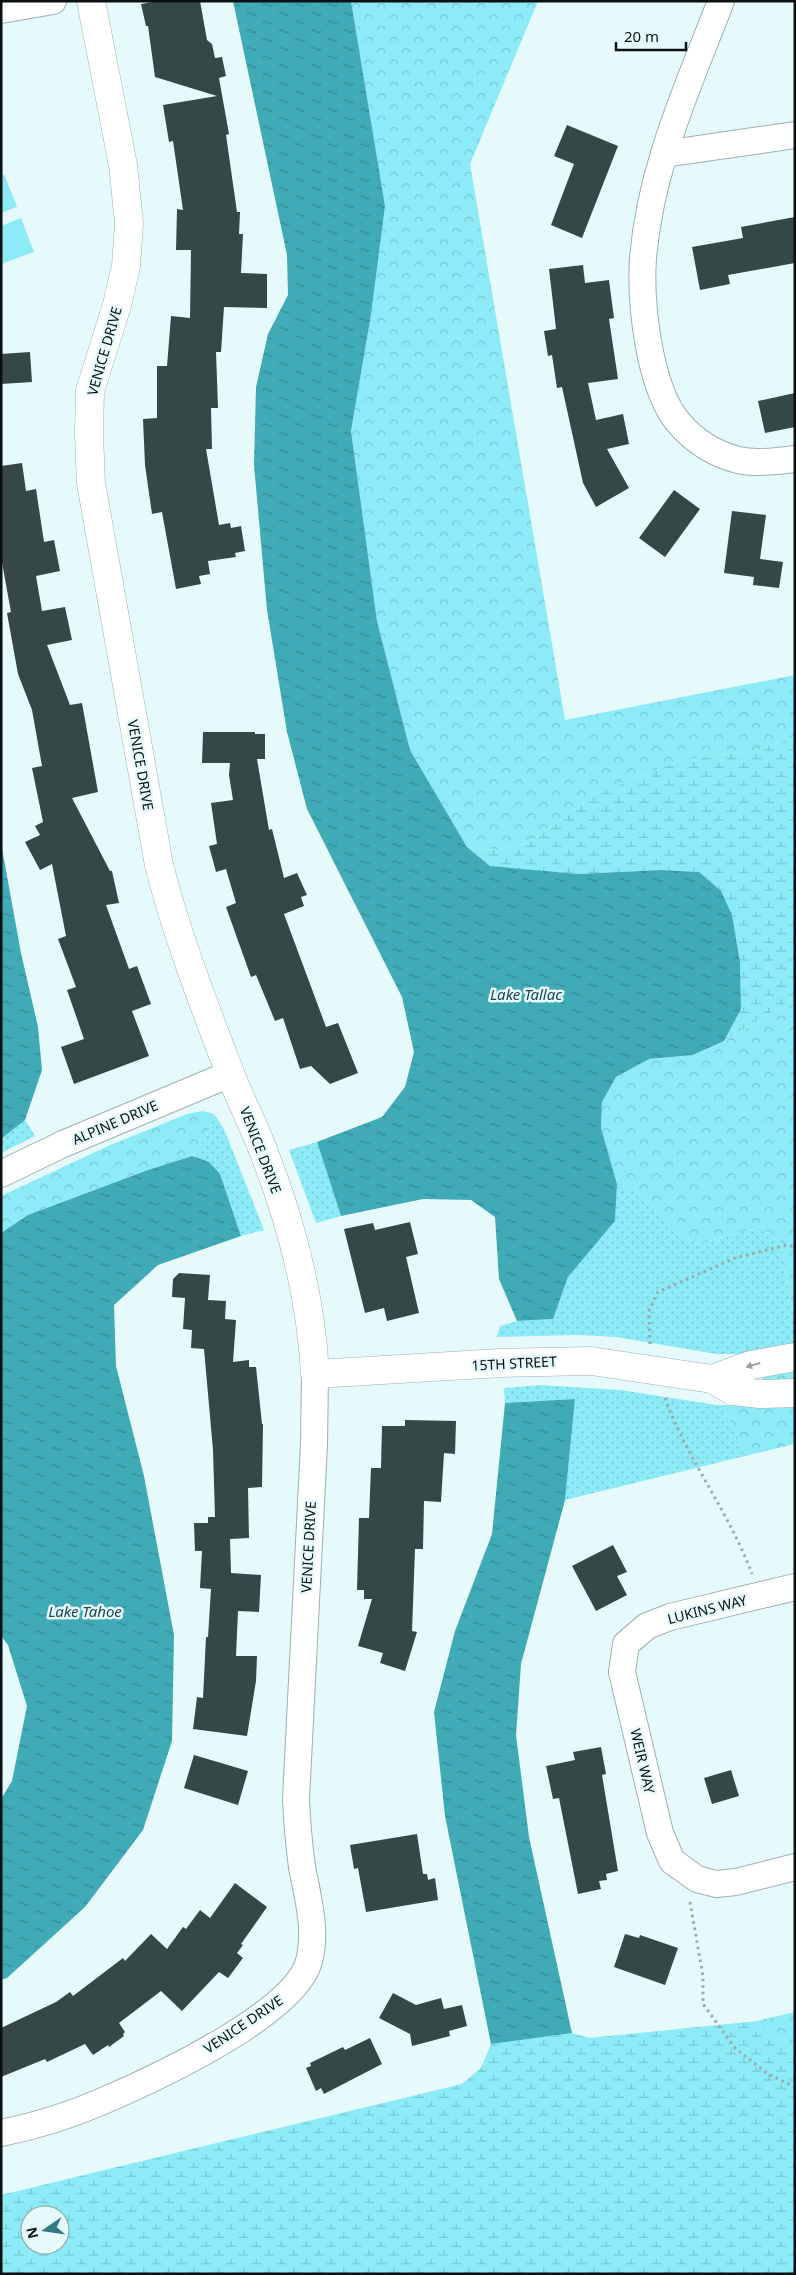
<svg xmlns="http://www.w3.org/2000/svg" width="796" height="2275" viewBox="0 0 796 2275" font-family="'Noto Sans',sans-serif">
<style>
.grass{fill:url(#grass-dots)}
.forest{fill:url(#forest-crowns)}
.wetland{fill:url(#wetland-marsh);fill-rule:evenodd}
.park{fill:#8cebf6}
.water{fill:url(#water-ripples)}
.building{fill:#364748}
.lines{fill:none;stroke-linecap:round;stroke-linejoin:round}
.minor-casing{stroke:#9dafb2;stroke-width:28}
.tertiary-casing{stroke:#9dafb2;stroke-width:29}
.path{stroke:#9aaaab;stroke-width:3;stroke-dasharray:2.5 4;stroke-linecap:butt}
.minor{stroke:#fff;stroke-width:26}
.tertiary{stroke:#fff;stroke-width:28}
.oneway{fill:#9da0a0}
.labels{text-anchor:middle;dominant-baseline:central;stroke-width:5;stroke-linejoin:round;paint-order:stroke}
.street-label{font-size:14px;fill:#0b1112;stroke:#e6fafc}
.water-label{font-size:15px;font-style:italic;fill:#17464c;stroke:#e6fafc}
</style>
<defs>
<pattern id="grass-dots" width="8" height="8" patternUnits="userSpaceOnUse" patternTransform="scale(1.25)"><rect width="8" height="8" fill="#8cebf6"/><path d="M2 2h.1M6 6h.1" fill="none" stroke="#77c8d2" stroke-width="1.8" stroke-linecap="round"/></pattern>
<pattern id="forest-crowns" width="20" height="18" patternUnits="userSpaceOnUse" patternTransform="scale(1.25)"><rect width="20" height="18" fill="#8cebf6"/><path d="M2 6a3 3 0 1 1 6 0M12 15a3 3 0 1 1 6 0" fill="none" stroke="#77c8d2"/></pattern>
<pattern id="wetland-marsh" width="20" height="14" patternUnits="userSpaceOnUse" patternTransform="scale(1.25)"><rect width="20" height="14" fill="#8cebf6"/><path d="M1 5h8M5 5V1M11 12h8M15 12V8" fill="none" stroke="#77c8d2"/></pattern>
<pattern id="water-ripples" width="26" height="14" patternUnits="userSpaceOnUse" patternTransform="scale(1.25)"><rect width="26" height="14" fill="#40abb7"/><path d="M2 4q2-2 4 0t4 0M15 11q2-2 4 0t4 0" fill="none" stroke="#348a93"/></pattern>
</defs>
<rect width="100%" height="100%" fill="#e6fafc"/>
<!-- grass -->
<g class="grass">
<path d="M214,1114l10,15 40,101 -23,6 -21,-62 -28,-18 14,-18z"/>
<path d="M25,1120l10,16 -34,17v-14z"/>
<path d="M317,1142l24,74 -25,7 -27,-73z"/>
<path d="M617,1184l27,11 27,36 27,13 63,-17 19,15 15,79v28l-36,5h-43l-100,-17 -38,-2 -81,2 3,-11 17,-5 36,-2 15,-42 47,-56z"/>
<path d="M540,1385l80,5 97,15c15,15 22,31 28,51l-180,44 10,-101 -70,4 -1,-15z"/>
</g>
<!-- forest -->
<g class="forest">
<path d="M351,1h187l-68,163 95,556 230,-45v62l-41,14 -73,9 -86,34 -66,49 -33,7 -29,-3 -57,-97 -33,-129 -26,-190 20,-116 14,-109z"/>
<path d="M795,998v323l-15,-79 -19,-15 -63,17 -27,-13 -27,-36 -27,-11 -16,-56 1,-26 14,-25 33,-18 45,-4 30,-14z"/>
<path d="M203,1111l11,3 -8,24 -14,18 -47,15 -117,44 -27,18v-37l107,-50 79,-32z"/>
<path d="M795,1367v15l-32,-1 -1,-6z"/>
<path d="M795,1401v43l-50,12c-6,-20 -13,-36 -28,-51h38z"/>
<path d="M795,2012v39l-38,-30z"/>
</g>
<!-- wetland -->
<g class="wetland">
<path d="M795,737v261l-71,43 17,-32 -1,-47 -8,-47 -33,-43 -38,-2 -83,4 -52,-3 -36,-5 -23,-19 29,3 33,-7 66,-49 86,-34 73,-9z"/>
<path d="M757,2021l38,30v223h-794v-79l461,-111 19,-16 10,-24 81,-11 17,5zM30,2215h30v30h-30z"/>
</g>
<!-- park -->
<g class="park">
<path d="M4,174l13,33 -16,6v-38z"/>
<path d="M21,218l13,34 -33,12v-38z"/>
</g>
<!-- water -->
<g class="water">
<path d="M233,1h118l34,205 -14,109 -20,116 26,190 33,129 57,97 23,19 88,8 83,-4 38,2 22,19 11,24 8,47 1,47 -17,32 -31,14 -44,4 -33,18 -14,25 -1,26 16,56 -2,37 -47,56 -15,42 -36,2 -18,-42 -4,-62 -24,-17 -48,-1 -82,17 -24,-74 65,-25 23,-30 9,-35 -12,-55 -95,-188 -20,-77 -20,-122 -13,-145 2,-78 12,-53 20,-39 -1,-40z"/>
<path d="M1,843l20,110 17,74 4,43 -17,50 -24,19z"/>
<path d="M192,1156l17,6 11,12 21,62 -83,29 -44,40 2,61 28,110 30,159 -2,106 -29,89 -58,77 -78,71 -6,2v-181l11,-18 15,-75 -19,-61 -7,-9v-403l27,-18 117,-44z"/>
<path d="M575,1399l-10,101 -44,164 -5,71 13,102 43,196 -81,11 -46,-228 -11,-104 21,-81 37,-97 13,-131z"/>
</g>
<!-- building -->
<g class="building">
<path d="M158,1h42l7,39 5,4 3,14 7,-1 4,19 -7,2 10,56 -3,1 11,77h3l-1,22h4l-2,39 26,1v34l-43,-1 -3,45h-5l2,56h-7l1,41h-6l13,76 11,-2 1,5 10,-2 4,25 -10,2 1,4 -28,4 2,13 -11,2 2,8 -25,5 -14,-77 -10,2 -7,-49 -2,-46 14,-1v-52h10l4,-50 19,2 1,-68h-15l1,-41 6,1 -10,-69 -4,1 -6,-37 54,-9 -62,-19 -7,-51h-2l-5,-22z"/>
<path d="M567,125l51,21 -36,92 -31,-13 23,-61 -20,-8z"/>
<path d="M795,217v46l-67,12 2,9 -30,6 -8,-43 51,-9 -2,-11z"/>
<path d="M583,265l2,18 24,-3 5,38 -5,1 9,60 -30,4 8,37 27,-6 6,30 -22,5 22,39 -33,19 -13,-24 -21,-96 -5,1 -5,-33 -4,1 -4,-25 12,-2 -7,-60z"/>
<path d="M30,352l2,30 -31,2v-30z"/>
<path d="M795,393v34l-30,6 -7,-32z"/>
<path d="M22,463l4,28 10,-2 8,53 10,-2 6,31 -24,5 6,35 23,-4 7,33 -25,5 23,60 12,-2 16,89 -26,6 38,73h2l7,32 -13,2 23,64 8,-3 14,38 -19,7 17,45 -75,28 -13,-37 23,-8 -17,-49 9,-3 -18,-48 8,-3 -14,-72 -12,6 -15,-28 15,-7 -5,-9 8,-4 -11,-54 10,-2 -10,-56 -14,-36 -11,-61 4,-1 -10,-55v-91z"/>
<path d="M674,490l26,19 -35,48 -26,-19z"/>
<path d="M732,511l34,4 -6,44 23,3 -4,26 -26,-3 1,-8 -30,-4z"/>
<path d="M203,732h52v2h10v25h-8l12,71 3,-1 12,49 13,-5 10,22 -6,2 3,9 -20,8 42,113 12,-4 20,50 -28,11 -19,-18 -11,3 -17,-51 -8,3 -19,-46 -5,2 -25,-70 10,-4 -10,-34 -10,3 -7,-26 8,-2 -6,-41 22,-3 -4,-25 1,-12h-28z"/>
<path d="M410,1222l8,32 -12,3 13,56 -32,8 -3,-13 -19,5 -21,-84 29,-6 2,7z"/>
<path d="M179,1273l31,2 -2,25 18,1 -1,18 11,1 -3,42 16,-2v7h7l6,57h1l-1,63 -14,1 1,50 -19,1 1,34 30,2 -2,37 -21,-1 -2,45h21l-1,25 -9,55 -54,-7 4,-32 6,1 3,-61h2l3,-48 -11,-1 2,-37h-7l-1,-28h14v-6h7l-2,-67 -9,-101 -13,-1 1,-18 -9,-1 2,-31 -13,-1 1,-18z"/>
<path d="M405,1420l51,1 -1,33 -11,-1 -3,49 -17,-1 -1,48h-8l-3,82 5,1 -12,39 -25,-8 3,-10 -25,-7 14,-47h-8v-9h-7l2,-72h10l2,-50h10l1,-42h23z"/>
<path d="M613,1545l14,27 -10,4 10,19 -31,16 -24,-45z"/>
<path d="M601,1747l5,27 -4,1 16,96 -12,3 1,6 -8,1 2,8 -23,5 -19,-96 -6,1 -7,-33 29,-6 -2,-8z"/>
<path d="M194,1755l54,16 -10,34 -54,-17z"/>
<path d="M731,1770l8,26 -27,8 -8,-26z"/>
<path d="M417,1834l6,40h4l1,6 7,-2 3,22 -72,12 -8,-44 -4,1 -4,-24z"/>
<path d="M235,1883l32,24 -26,37 2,1 -6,8 6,5 -15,20 -9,-6 -37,39 -21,-20 -42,32 6,9 -2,2 1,2 -15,11 -1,-2 -15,10 -8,-11 -38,18 -2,-3 -44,18v-49l55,-26 14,-10 3,4 50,-38 2,3 26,-27 16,15 16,-22 3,2 14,-19 10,8z"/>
<path d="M625,1934l14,4 1,-3 38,13 -13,37 -51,-18z"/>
<path d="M393,1993l23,12 25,-7 3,11 18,-4 5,21 -18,5 1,5 -38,10 -2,-12 -31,-16z"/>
<path d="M370,2038l12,26 -58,30 -3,-6 -5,3 -10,-23 5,-2 -1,-3 33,-16 2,3z"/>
</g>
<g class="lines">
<defs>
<g id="minor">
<path d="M721,1c-19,50 -42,102 -57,153 -10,32 -18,70 -21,104 -3,45 6,129 35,164 16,19 37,32 60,38 18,4 39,1 57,-1"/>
<path d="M1,10l52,-9"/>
<path d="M664,154l131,-19"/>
<path d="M1,1174l62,-30 167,-70"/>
<path d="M795,1587l-125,30 -23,9 -21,18 -4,28 38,161 12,28 25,18 19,5 20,-2 59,-15"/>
<path d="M1,2133c35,-7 70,-18 102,-32 49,-21 193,-87 206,-140 8,-31 -1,-63 -7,-94 -3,-22 -5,-45 -6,-68l18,-355 1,-70"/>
</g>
<g id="tertiary">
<path d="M91,1l32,164 6,58 -3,43 -9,39 -27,86 -1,43 2,49 68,382c18,71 45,140 71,208 10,26 23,51 33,77 28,71 48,147 52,224l186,-11 90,-2 121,18 21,12 27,3 35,-1"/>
<path d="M712,1379l39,-14 44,-8"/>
</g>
</defs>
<!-- minor casing -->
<use href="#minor" class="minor-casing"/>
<!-- tertiary casing -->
<use href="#tertiary" class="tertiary-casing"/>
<!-- path -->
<g class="path">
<path d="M650,1344l-1,-33 9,-19 77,-34 52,-13 8,2"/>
<path d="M665,1398c22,61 64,114 87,176"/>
<path d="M690,1902l13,74v28l32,44 33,26 27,13"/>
</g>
<!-- minor -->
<use href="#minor" class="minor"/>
<!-- tertiary -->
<use href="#tertiary" class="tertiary"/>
</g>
<!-- one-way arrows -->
<defs><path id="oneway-solid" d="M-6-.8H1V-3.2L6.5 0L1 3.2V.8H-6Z" transform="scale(1.25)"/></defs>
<use class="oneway" href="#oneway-solid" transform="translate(753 1365) rotate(164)"/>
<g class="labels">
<!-- street labels -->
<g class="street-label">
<text transform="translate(104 351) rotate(-74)">VENICE DRIVE</text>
<text transform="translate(141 765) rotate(80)">VENICE DRIVE</text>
<text transform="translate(115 1122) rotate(-23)">ALPINE DRIVE</text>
<text transform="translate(261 1150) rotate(69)">VENICE DRIVE</text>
<text transform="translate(514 1363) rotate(-3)">15TH STREET</text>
<text transform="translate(308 1547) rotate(-87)">VENICE DRIVE</text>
<text transform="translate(707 1609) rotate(-14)">LUKINS WAY</text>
<text transform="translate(643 1761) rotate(77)">WEIR WAY</text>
<text transform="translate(243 2024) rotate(-34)">VENICE DRIVE</text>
</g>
<!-- water labels -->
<g class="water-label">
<text x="526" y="994">Lake Tallac</text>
<text x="85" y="1611">Lake Tahoe</text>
</g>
</g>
<!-- border -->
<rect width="796" height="2275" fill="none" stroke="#0b1112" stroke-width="5"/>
<!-- north arrow -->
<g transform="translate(45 2230) rotate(257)"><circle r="24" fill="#e6fafc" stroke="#8e9d9e"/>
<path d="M0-4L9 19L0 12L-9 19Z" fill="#327a82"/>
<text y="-8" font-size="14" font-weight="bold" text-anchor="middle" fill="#0b1112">N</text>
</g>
<!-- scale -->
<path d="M616 42v8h70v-8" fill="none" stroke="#0b1112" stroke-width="2.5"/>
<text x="624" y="42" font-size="15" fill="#0b1112" stroke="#e6fafc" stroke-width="4" paint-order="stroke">20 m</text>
</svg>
